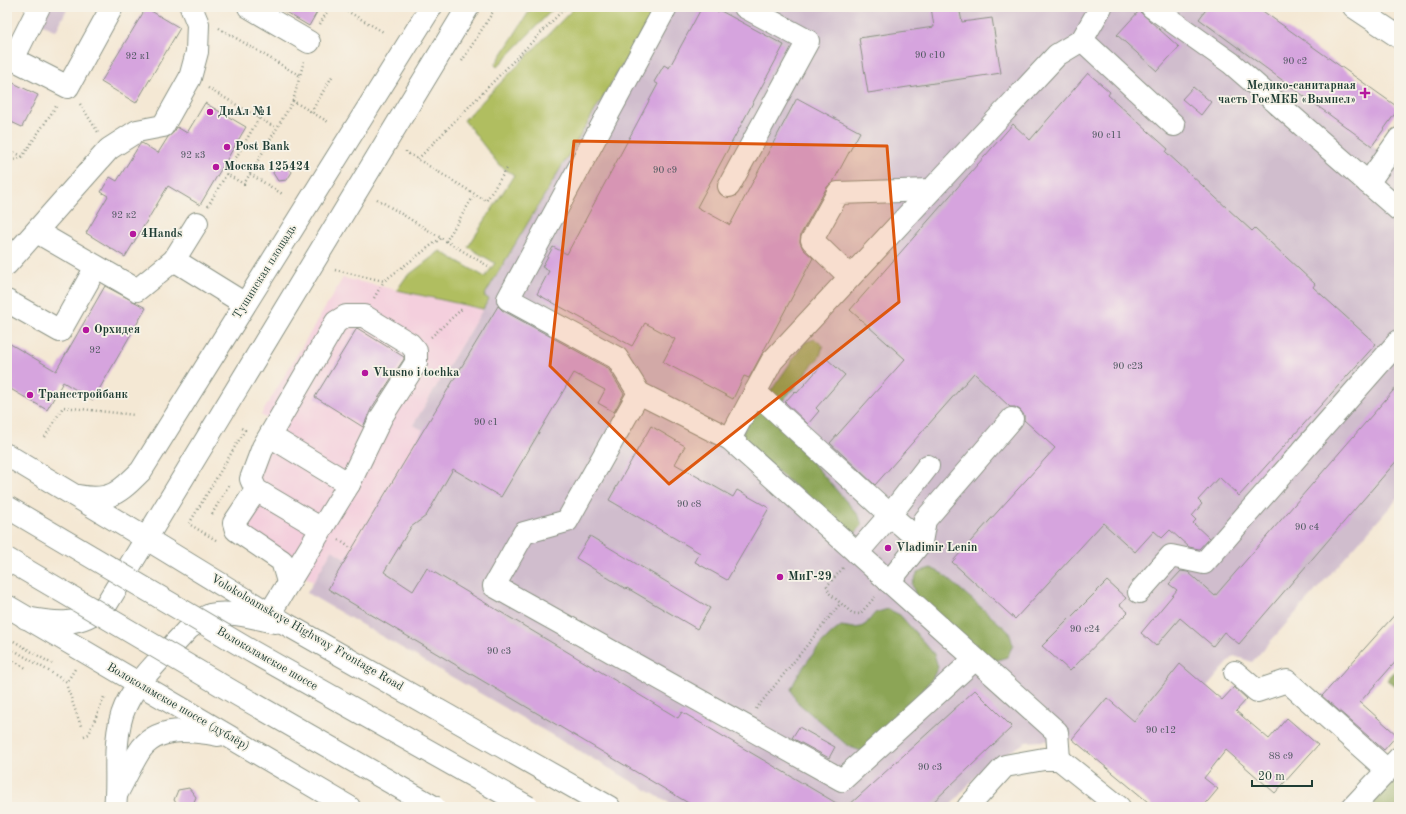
<svg xmlns="http://www.w3.org/2000/svg" width="1406" height="814" viewBox="0 0 1406 814" font-family="'Old Standard TT',serif">
<style>
.built{fill:#f4cfdd}
.industrial{fill:#d0bdcd}
.green{fill:#b0be60;stroke:#687e4a}
.forest{fill:#8ca556;stroke:#567145}
.building{fill:#d6a4de}
.lines{fill:none;stroke-linecap:round;stroke-linejoin:round}
.minor-casing{stroke:#8a9284;stroke-width:24}
.path{stroke:#8a9284;stroke-width:2.5;stroke-dasharray:1 3;stroke-linecap:butt}
.minor{stroke:#fff;stroke-width:22}
.major-bridge-casing{stroke:#8a9284;stroke-width:24;stroke-linecap:butt}
.major-bridge{stroke:#fff;stroke-width:22}
.marked{fill:#de580e;fill-opacity:0.2;stroke:#de580e;stroke-width:3;stroke-linejoin:round}
.poi-dot{fill:#b5179e;stroke:#f7f3e8;stroke-width:1.5}
.labels{text-anchor:middle;dominant-baseline:central;stroke-width:3.5;stroke-linejoin:round;paint-order:stroke}
.number-label{font-size:10px;fill:#4d575e}
.poi-label{font-size:12px;font-weight:bold;fill:#1f3d34;stroke:#f7f3e8;text-anchor:start}
.street-label{font-size:12px;fill:#1f3d34;stroke:#f7f3e8}
</style>
<rect width="100%" height="100%" fill="#f7f3e8"/>
<filter id="ink" filterUnits="userSpaceOnUse"><feTurbulence type="fractalNoise" baseFrequency=".025" numOctaves="2"/><feDisplacementMap in="SourceGraphic" scale="8" xChannelSelector="R" yChannelSelector="G"/><feConvolveMatrix kernelMatrix="1 2 1 2 8 2 1 2 1" color-interpolation-filters="sRGB"/></filter>
<filter id="wash" filterUnits="userSpaceOnUse"><feTurbulence type="fractalNoise" baseFrequency=".012" numOctaves="4" result="noise"/><feDisplacementMap in="SourceGraphic" scale="16" xChannelSelector="R" yChannelSelector="G"/><feGaussianBlur stdDeviation="0.9" result="paint"/><feColorMatrix in="noise" values="0 0 0 0 0 0 0 0 0 0 0 0 0 0 0 0 0 1.4 0 .05"/><feComposite in="paint" operator="in"/></filter>
<g filter="url(#wash)">
<rect width="100%" height="100%" fill="#f4e8d4"/>
<!-- built -->
<path class="built" d="M343,278l140,31 -70,116 10,5 -77,129 -14,-8 -19,31 -87,-56 56,-98 -21,-13z"/>
<!-- industrial -->
<g class="industrial">
<path d="M30,7h38l-12,24 -30,-15z"/>
<path d="M657,7h551l-9,13 173,126 27,22v329l-147,165 -18,-6 -27,31 15,13 13,-14 13,12 -12,13 12,11 -44,56 -1,29h-49l-82,-68 -46,3 -43,26 -34,39h-273l-369,-214 25,-43 14,9 32,-53 45,-76 -10,-5 76,-126 -5,-3z"/>
</g>
<!-- green -->
<g class="green">
<path d="M532,7h23l-58,60 -2,-2z"/>
<path d="M575,7h82l-173,289 5,3 -6,10 -86,-19 9,-13 34,-26 45,26 10,-14 -27,-16 46,-72 -15,-10 -35,-45z"/>
</g>
<!-- forest -->
<g class="forest">
<path d="M815,339l8,7 -3,10 -45,54v10l84,96 3,10 -7,7 -10,-2 -102,-90v-10l62,-89z"/>
<path d="M931,568l12,6 66,58 4,13 -6,12 -13,4 -12,-7 -66,-57 -4,-13 6,-12z"/>
<path d="M888,609l12,6 34,39 4,13 -6,12 -59,66 -12,6 -13,-5 -52,-45 -5,-12c9,-21 31,-49 50,-63l13,2 7,-1 5,-3 9,-11z"/>
<path d="M1399,666v23l-12,-9z"/>
<path d="M1399,772v35h-35z"/>
</g>
<g id="blocks">
<!-- building -->
<g class="building">
<path d="M277,7h43l-11,19z"/>
<path d="M702,7h6l10,5 1,-2 65,35 -87,162 33,18 67,-127 63,34 -27,50 -6,5 -26,47 -1,8 3,7 10,9 -64,120 -5,-2 -11,23 -70,-37 12,-23 -30,-16 -13,23 -95,-52 12,-23 -7,-4 11,-20 14,7 91,-170 -4,-2 10,-17 5,3z"/>
<path d="M931,7h28l3,15 30,-4 9,55 -133,20 -9,-55 75,-11z"/>
<path d="M1208,7h49l142,101 -27,38 -173,-127z"/>
<path d="M146,8l34,20 -44,75 -35,-21z"/>
<path d="M1139,11l40,36 -22,24 -40,-36z"/>
<path d="M1088,73l22,19 -2,3 60,54 -2,3 86,79 3,-3 60,56 -2,3 63,57 -137,152 -20,-19 -21,23 4,4 -10,12 4,4 -3,3 16,15 -10,11 -10,-2 -19,-17 -8,8 -8,-7 -19,21 -32,-29 -88,96 -63,-57 103,-114 -31,-28v-5l-4,-5 -5,-3h-5l-36,-34 -99,112 -45,-42 75,-84 -55,-49 163,-186 17,16z"/>
<path d="M7,80l31,15 -16,32 -15,-7z"/>
<path d="M1193,87l18,15 -10,13 -19,-16z"/>
<path d="M205,103l41,24 -46,78 -32,-19 -43,71 -39,-24 22,-37 -7,-4 4,-7 5,-8 7,4 23,-37 2,-1 16,10 10,-16 6,-5 3,-5 10,6z"/>
<path d="M277,164h10l5,8 -5,8 -9,1 -5,-8z"/>
<path d="M105,286l41,22 -53,92 -30,-18 -16,28 -40,-23v-45l49,29z"/>
<path d="M498,306l4,4 106,58 16,26 -10,18 -16,-9 7,-13 -31,-17 -73,124 -48,-28 -27,47 -15,11 -27,45 29,19 14,-23 251,150 4,-6 161,95h-148l-367,-218z"/>
<path d="M357,328l47,29v2l-33,50 -8,18 -48,-30z"/>
<path d="M827,359l18,16 -29,33 3,3 -11,13 -23,-22 10,-11 2,2z"/>
<path d="M1399,384v74l-160,186 -15,-12 -11,14 -33,-28 -24,28 -15,-13 36,-43 -8,-6 12,-13 7,1 27,24z"/>
<path d="M651,426l34,20 -10,18 58,33 4,-7 32,18 -42,72 -32,-18 5,-9 -91,-53z"/>
<path d="M590,536l120,72 -13,21 -70,-41 -1,1 -50,-31z"/>
<path d="M1107,581l19,17 -6,7 8,7 -58,59 -28,-25z"/>
<path d="M1399,610v48l-39,44 37,33 -13,15 -62,-54z"/>
<path d="M1180,664l42,36 12,-13 13,12 -11,12 33,28 18,-21 31,27 -43,48 -49,-43 -22,28 14,11 -15,18h-49l-82,-68 35,-41 27,23z"/>
<path d="M975,690l37,37 -84,80h-81z"/>
<path d="M799,727l36,20 -6,11 -37,-20z"/>
<path d="M189,788l7,9 -4,10h-13l-5,-7 4,-10z"/>
</g>
</g>
</g>
<g filter="url(#ink)">
<use href="#blocks" fill-opacity="0" stroke="#8a9284" stroke-width="1"/>
<g class="lines">
<defs>
<g id="minor">
<path d="M249,7l60,35"/>
<path d="M666,7l-158,292 109,59 22,35 91,46 42,-78 285,-306 25,-15"/>
<path d="M1101,7l-19,33 92,85"/>
<path d="M1152,7l79,56 168,147"/>
<path d="M1354,7l45,30"/>
<path d="M7,56l61,31 44,-80"/>
<path d="M13,59l26,-52"/>
<path d="M1368,183l31,-44"/>
<path d="M729,186l79,-145 -63,-34"/>
<path d="M37,232l100,58 37,-30 23,-37"/>
<path d="M174,260l71,44"/>
<path d="M7,264l102,-115 28,-18 26,-5 27,-48 7,-26 1,-28 -7,-17"/>
<path d="M850,277l-38,-37 26,-47 93,-3"/>
<path d="M7,301l53,30 36,-64"/>
<path d="M755,392l135,123 31,27 -32,40"/>
<path d="M639,393l-72,128 -43,12 -30,53 348,194 133,-121"/>
<path d="M270,436l79,48"/>
<path d="M730,439l327,293 2,27"/>
<path d="M7,455l140,84 139,85 323,183"/>
<path d="M256,490l-22,33 2,7 46,31 6,21"/>
<path d="M78,496c32,6 41,-3 63,-25l290,-464"/>
<path d="M921,542l4,-22 87,-101"/>
<path d="M857,553l33,-38 38,-49"/>
<path d="M1139,592l32,-36 33,7 195,-222"/>
<path d="M7,606l342,201"/>
<path d="M270,613l79,-129 33,-68 34,-53v-12l-6,-7 -46,-28h-18l-10,6 -73,125 -12,32 5,11 64,38"/>
<path d="M26,618c32,6 53,9 80,-13l362,-598"/>
<path d="M1235,672l22,19 30,-10 100,89"/>
<path d="M117,793c7,-13 14,-28 22,-41 17,-27 52,-22 79,-17"/>
<path d="M115,807c3,-21 0,-43 2,-64 1,-12 3,-25 8,-36 13,-29 42,-54 63,-78 7,-5 14,-11 22,-14 20,-5 45,3 65,7"/>
<path d="M968,807l37,-41 39,-7h15l60,48"/>
<path d="M1353,807l46,-49"/>
</g>
</defs>
<!-- minor casing -->
<use href="#minor" class="minor-casing"/>
<!-- path -->
<g class="path">
<path d="M340,7l45,26"/>
<path d="M320,24l10,-17"/>
<path d="M219,28l81,48"/>
<path d="M462,61l34,-54"/>
<path d="M208,88l68,40"/>
<path d="M293,101l11,-40"/>
<path d="M80,104l18,28"/>
<path d="M311,112l22,-37"/>
<path d="M7,149l15,7"/>
<path d="M406,151v1l80,49 22,-34"/>
<path d="M418,159l148,-152"/>
<path d="M7,163l15,-6 35,-52"/>
<path d="M226,174l18,10 49,-83 37,22"/>
<path d="M250,174l34,21"/>
<path d="M377,199l69,42 29,-47"/>
<path d="M208,206l51,-88"/>
<path d="M446,241l42,25"/>
<path d="M335,270l49,11 57,-43"/>
<path d="M374,298l10,-17"/>
<path d="M431,337l32,-29"/>
<path d="M45,437l18,-30 72,8"/>
<path d="M212,514l18,-31"/>
<path d="M216,540l-27,-16 56,-94 -6,-3"/>
<path d="M339,540l13,9"/>
<path d="M843,568l-16,18 2,7 23,20 8,1 15,-17"/>
<path d="M7,637l45,27"/>
<path d="M7,646l60,36 8,-13"/>
<path d="M7,657l19,11"/>
<path d="M67,687l14,39"/>
<path d="M756,709l84,-105"/>
<path d="M84,736l5,-2 15,-37 2,2"/>
</g>
<!-- minor -->
<use href="#minor" class="minor"/>
<defs>
<g id="major-bridge">
<path d="M7,507l244,144 277,156"/>
<path d="M7,559l226,133 201,115"/>
</g>
</defs>
<!-- major-bridge casing -->
<use href="#major-bridge" class="major-bridge-casing"/>
<!-- major-bridge -->
<use href="#major-bridge" class="major-bridge"/>
</g>
</g>
<!-- marked area -->
<path class="marked" d="M574,141l313,5 12,156 -230,182 -119,-118z"/>
<!-- markers -->
<g class="poi-dot">
<path d="M1363 87h4v4h4v4h-4v4h-4v-4h-4v-4h4z"/>
<circle cx="210" cy="112" r="4"/>
<circle cx="227" cy="147" r="4"/>
<circle cx="216" cy="167" r="4"/>
<circle cx="133" cy="234" r="4"/>
<circle cx="86" cy="330" r="4"/>
<circle cx="365" cy="373" r="4"/>
<circle cx="30" cy="395" r="4"/>
<circle cx="888" cy="548" r="4"/>
<circle cx="780" cy="577" r="4"/>
</g>
<g class="labels">
<!-- number labels -->
<g class="number-label">
<text x="930" y="55">90 с10</text>
<text x="138" y="56">92 к1</text>
<text x="1295" y="61">90 с2</text>
<text x="1107" y="135">90 с11</text>
<text x="193" y="155">92 к3</text>
<text x="665" y="170">90 с9</text>
<text x="124" y="215">92 к2</text>
<text x="95" y="350">92</text>
<text x="1128" y="366">90 с23</text>
<text x="486" y="422">90 с1</text>
<text x="689" y="504">90 с8</text>
<text x="1307" y="527">90 с4</text>
<text x="1085" y="629">90 с24</text>
<text x="499" y="651">90 с3</text>
<text x="1161" y="730">90 с12</text>
<text x="1281" y="756">88 с9</text>
<text x="930" y="767">90 с3</text>
</g>
<!-- poi labels -->
<g class="poi-label">
<text x="1356" y="86" text-anchor="end">Медико-санитарная<tspan x="1356" dy="14">часть ГосМКБ «Вымпел»</tspan></text>
<text x="218" y="112">ДиАл №1</text>
<text x="235" y="147">Post Bank</text>
<text x="224" y="167">Москва 125424</text>
<text x="141" y="234">4Hands</text>
<text x="94" y="330">Орхидея</text>
<text x="373" y="373">Vkusno i tochka</text>
<text x="38" y="395">Трансстройбанк</text>
<text x="896" y="548">Vladimir Lenin</text>
<text x="788" y="577">МиГ-29</text>
</g>
<!-- street labels -->
<g class="street-label">
<text transform="translate(265 272) rotate(-58)">Тушинская площадь</text>
<text transform="translate(307 633) rotate(30)">Volokoloamskoye Highway Frontage Road</text>
<text transform="translate(267 659) rotate(30)">Волоколамское шоссе</text>
<text transform="translate(178 707) rotate(30)">Волоколамское шоссе (дублёр)</text>
</g>
</g>
<!-- margin -->
<rect width="1406" height="814" fill="none" stroke="#f7f3e8" stroke-width="24"/>
<!-- scale -->
<path d="M1252 780v6h60v-6" fill="none" stroke="#1f3d34" stroke-width="2"/>
<text x="1258" y="780" font-size="12" fill="#1f3d34" stroke="#f7f3e8" stroke-width="3" paint-order="stroke">20 m</text>
</svg>
